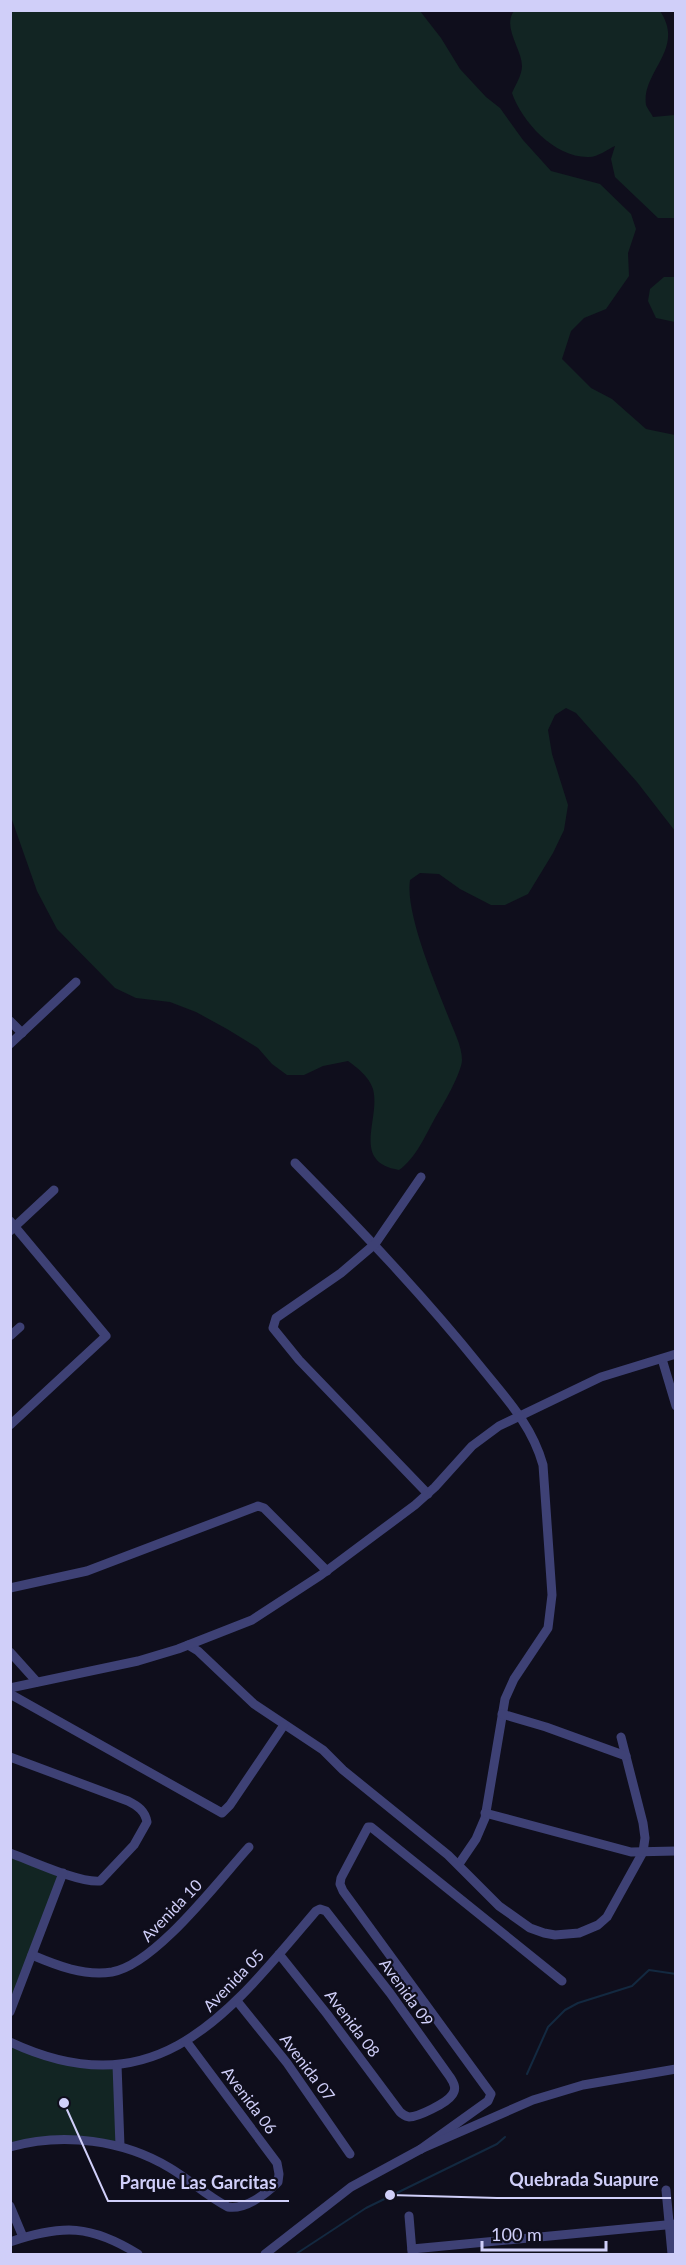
<svg xmlns="http://www.w3.org/2000/svg" width="686" height="2265" viewBox="0 0 686 2265" font-family="Lato,sans-serif">
<style>
.green{fill:#122523}
.lines{fill:none;stroke-linecap:round;stroke-linejoin:round}
.stream{stroke:#132940;stroke-width:2}
.minor{stroke:#3e4175;stroke-width:9}
.labels{text-anchor:middle;dominant-baseline:central;stroke-width:4.5;stroke-linejoin:round;paint-order:stroke}
.street-label{font-size:16px;fill:#d0cff9;stroke:#0f0e1c}
.leader{fill:none;stroke:#d0cff9;stroke-width:2}
.callout-dot{fill:#d0cff9;stroke:#0f0e1c;stroke-width:2}
.callout-label{font-size:18px;text-anchor:middle;font-weight:bold;fill:#d0cff9;stroke:#0f0e1c;stroke-width:4.5;stroke-linejoin:round;paint-order:stroke}
</style>
<rect width="100%" height="100%" fill="#0f0e1c"/>
<!-- green -->
<g class="green">
<path d="M11,10l409,1 21,27 19,31 26,28 14,11 23,32 28,31 49,13 31,30 5,15 -8,24 1,23 -23,33 -22,9 -13,13 -9,28 29,29 21,11 34,30 29,6v396l-38,-49 -61,-69 -10,-5 -11,7 -7,15 4,24 16,51 -4,25 -11,23 -25,41 -23,11h-14l-31,-16 -21,-15 -19,-1 -10,7c-5,33 25,103 38,136 5,13 14,30 14,44 0,12 -20,47 -27,58 -10,18 -19,40 -36,52 -49,-8 -18,-51 -26,-81 -4,-12 -15,-21 -25,-28l-25,5 -19,9h-17l-15,-11 -14,-16 -31,-19 -31,-17 -26,-10 -34,-4 -21,-10 -58,-59 -20,-38 -26,-74z"/>
<path d="M514,11h146c26,38 -19,61 -14,94 1,3 5,8 7,12l22,-2v103h-17l-43,-41 -4,-18 4,-13c-7,3 -17,11 -26,11 -34,1 -67,-35 -77,-64 3,-7 10,-18 10,-27 0,-17 -20,-39 -8,-55z"/>
<path d="M664,277h11v45l-19,-4 -8,-17 2,-12z"/>
<path d="M11,1853l52,20 -52,139z"/>
<path d="M11,2042l25,12 81,11 3,81 -42,-5 -67,6z"/>
</g>
<g class="lines">
<!-- stream -->
<g class="stream">
<path d="M527,2074l21,-47 17,-17 13,-7 54,-17 17,-16 27,4"/>
<path d="M296,2254l70,-46 131,-64 8,-7"/>
</g>
<!-- minor -->
<g class="minor">
<path d="M10,1021l12,12"/>
<path d="M10,1044l66,-62"/>
<path d="M295,1163c65,66 127,131 185,203 25,31 52,59 63,99l9,130 -4,33 -34,51 -9,20 -20,119 -9,21 -17,25"/>
<path d="M421,1177l-46,67 -34,29 -65,45 -3,10 26,32 129,134"/>
<path d="M10,1221l96,115 -96,89"/>
<path d="M10,1231l44,-41"/>
<path d="M10,1336l10,-9"/>
<path d="M662,1359l14,47"/>
<path d="M10,1588l77,-17 171,-65 6,2 63,63"/>
<path d="M188,1645l10,6 56,53 69,46 20,20 105,85 51,51 31,22 14,5 11,2 24,-2 19,-8 9,-8 36,-65 2,-14 -2,-15 -22,-86"/>
<path d="M10,1652l27,30"/>
<path d="M10,1688l128,-27 40,-12 74,-29 69,-45 94,-70 20,-18 37,-41 27,-20 102,-49 75,-23"/>
<path d="M10,1694l212,119 8,-8 54,-80"/>
<path d="M502,1714l44,13 80,29"/>
<path d="M10,1757l118,44c10,5 17,10 19,21l-13,23 -34,36c-21,2 -68,-20 -90,-28"/>
<path d="M485,1813l146,39 45,-1"/>
<path d="M32,1955c26,11 51,21 80,17 43,-7 107,-92 137,-125"/>
<path d="M237,2001l50,62 63,91"/>
<path d="M10,2012l53,-139"/>
<path d="M10,2042c148,69 219,-29 306,-131l4,-2 6,2 64,82 60,84c4,6 7,12 2,18 -5,8 -34,22 -43,22 -4,-1 -6,-2 -9,-5l-73,-98 -48,-60"/>
<path d="M117,2065l3,81"/>
<path d="M10,2147c53,-15 114,-7 160,21 20,12 37,28 58,39 17,3 38,-13 50,-25l1,-8 -2,-11 -91,-122"/>
<path d="M421,2149l67,-48 3,-7 -148,-203 -3,-7 1,-6 27,-51h3l191,154"/>
<path d="M666,2190l6,64"/>
<path d="M10,2206l13,31"/>
<path d="M409,2216l3,36"/>
<path d="M10,2242c53,-18 81,-17 128,12"/>
<path d="M412,2249l264,-25"/>
<path d="M265,2254l86,-67 70,-38 112,-49 50,-15 93,-16"/>
</g>
</g>
<g class="labels">
<!-- street labels -->
<g class="street-label">
<text transform="translate(171 1910) rotate(-46)">Avenida 10</text>
<text transform="translate(233 1980) rotate(-46)">Avenida 05</text>
<text transform="translate(407 1992) rotate(54)">Avenida 09</text>
<text transform="translate(353 2023) rotate(53)">Avenida 08</text>
<text transform="translate(308 2067) rotate(53)">Avenida 07</text>
<text transform="translate(250 2100) rotate(53)">Avenida 06</text>
</g>
</g>
<!-- callouts -->
<path class="leader" d="M390 2195L497 2198H671M64 2103L108 2201H289"/>
<g class="callout-dot">
<circle cx="390" cy="2195" r="6"/>
<circle cx="64" cy="2103" r="6"/>
</g>
<g class="callout-label">
<text x="584" y="2186">Quebrada Suapure</text>
<text x="198" y="2189">Parque Las Garcitas</text>
</g>
<!-- border -->
<rect width="686" height="2265" fill="none" stroke="#d0cff9" stroke-width="24"/>
<!-- scale -->
<path d="M482 2241v9h124v-9" fill="none" stroke="#d0cff9" stroke-width="3"/>
<text x="491" y="2241" font-size="18" fill="#d0cff9" stroke="#0f0e1c" stroke-width="4.5" paint-order="stroke">100 m</text>
</svg>
